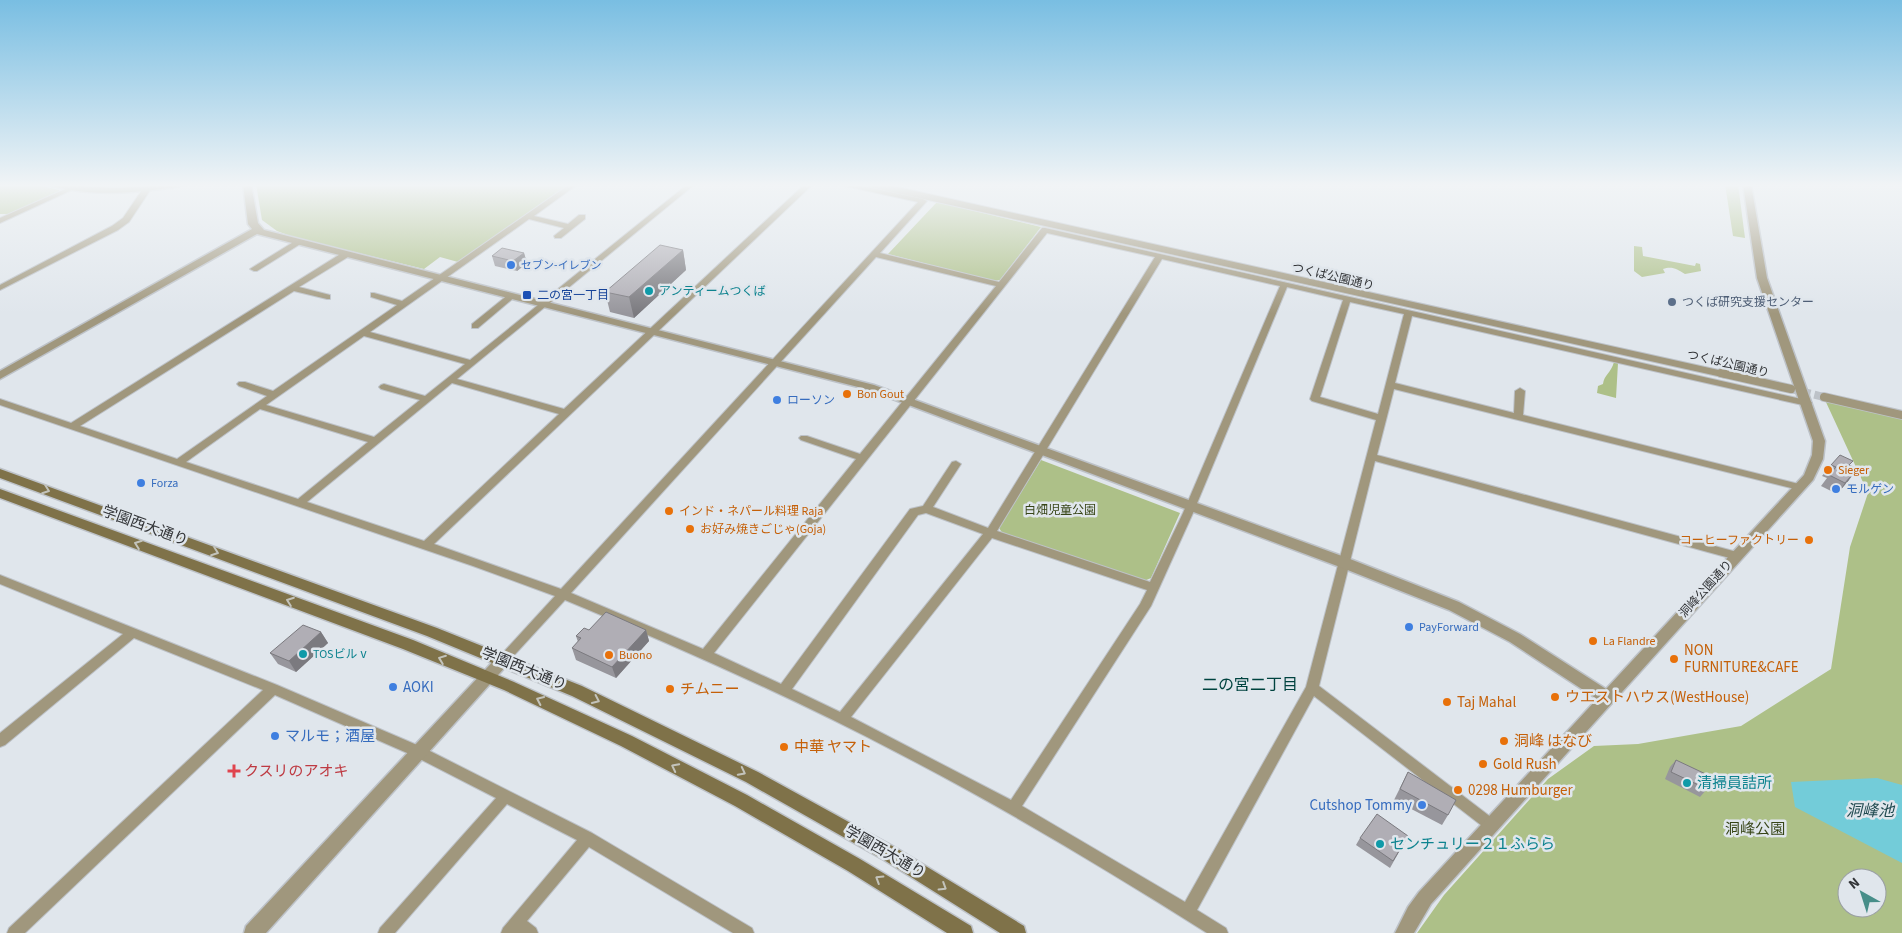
<svg xmlns="http://www.w3.org/2000/svg" width="1902" height="933" viewBox="0 0 1902 933" font-family="'Source Sans 3','Noto Sans JP',sans-serif">
<style>
.green{fill:#adc088;fill-rule:evenodd}
.water{fill:#73ccd9}
.lines{fill:none;stroke-linecap:round;stroke-linejoin:round}
.pedestrian-tunnel{stroke:#bdc2c8;stroke-width:8;stroke-dasharray:8 4;stroke-linecap:butt}
.pedestrian-far1-casing{stroke:#bdc2c8;stroke-width:8}
.pedestrian-casing{stroke:#bdc2c8;stroke-width:10}
.minor-casing{stroke:#bdc2c8;stroke-width:2}
.tertiary-casing{stroke:#bdc2c8;stroke-width:3}
.secondary-casing{stroke:#bdc2c8;stroke-width:3}
.pedestrian-far1{stroke:#a0977d;stroke-width:6}
.pedestrian{stroke:#a0977d;stroke-width:8}
.minor{fill:#a0977d;fill-rule:evenodd}
.tertiary{fill:#a0977d;fill-rule:evenodd}
.secondary{fill:#7f7249;fill-rule:evenodd}
.wall{fill:#97969c}
.shaded-wall{fill:#7b7a7f}
.building{fill:#b0aeb5;stroke:#7b7a7f}
.oneway{stroke:#c3c3bb}
.shop-dot{fill:#3f7fe0;stroke:#e0e6ec;stroke-width:2}
.culture-dot{fill:#0f9aa8;stroke:#e0e6ec;stroke-width:2}
.transit-dot{fill:#1a4fb4;stroke:#e0e6ec;stroke-width:2}
.service-dot{fill:#5c6f8a;stroke:#e0e6ec;stroke-width:2}
.food-dot{fill:#e8710a;stroke:#e0e6ec;stroke-width:2}
.health-dot{fill:#e0444e;stroke:#e0e6ec;stroke-width:2}
.labels{text-anchor:middle;dominant-baseline:central;stroke-width:5;stroke-linejoin:round;paint-order:stroke}
.far-shop-label{font-size:11px;fill:#366cbe;stroke:#e0e6ec;text-anchor:start}
.street-label{font-size:12px;fill:#323437;stroke:#e0e6ec}
.culture-label{font-size:12px;fill:#0d838f;stroke:#e0e6ec;text-anchor:start}
.transit-label{font-size:12px;fill:#164399;stroke:#e0e6ec;text-anchor:start}
.service-label{font-size:12px;fill:#4e5e75;stroke:#e0e6ec;text-anchor:start}
.food-label{font-size:12px;fill:#c56008;stroke:#e0e6ec;text-anchor:start}
.shop-label{font-size:12px;fill:#366cbe;stroke:#e0e6ec;text-anchor:start}
.park-label{font-size:12px;fill:#374517;stroke:#e0e6ec}
.near-street-label{font-size:15px;fill:#323437;stroke:#e0e6ec}
.near-food-label{font-size:15px;fill:#c56008;stroke:#e0e6ec;text-anchor:start}
.near-shop-label{font-size:15px;fill:#366cbe;stroke:#e0e6ec;text-anchor:start}
.near-health-label{font-size:15px;fill:#be3a42;stroke:#e0e6ec;text-anchor:start}
.near-culture-label{font-size:15px;fill:#0d838f;stroke:#e0e6ec;text-anchor:start}
.near-park-label{font-size:15px;fill:#374517;stroke:#e0e6ec}
.near-neighbourhood-label{font-size:16px;fill:#00433f;stroke:#e0e6ec}
.near-water-label{font-size:16px;font-style:italic;fill:#214a50;stroke:#e0e6ec}
</style>
<rect width="100%" height="100%" fill="#e0e6ec"/>
<!-- green -->
<g class="green">
<path d="M0,184h33l26,6v2l-48,22h-11z"/>
<path d="M256,184h313l-111,78 -18,-5 -16,12 -131,-32 -16,-6 -15,-11z"/>
<path d="M1725,184h13l7,54 -12,-2z"/>
<path d="M937,202l104,25 -41,53 -6,1 -106,-27z"/>
<path d="M1634,246l8,1 1,9 52,10 1,-3 4,1 1,7 -16,3c-8,-5 -13,-8 -22,-5l2,4 -23,4 -8,-6z"/>
<path d="M1614,362l4,1 -2,35 -19,-5 1,-7 5,-2c1,-9 8,-11 11,-22z"/>
<path d="M1825,400l77,19v514h-485l27,-38 104,-116 46,-33 44,-2 103,-18 90,-57 19,-122 18,-54zM1847,878h30v30h-30z"/>
<path d="M1041,460l139,53 -29,65 -7,3 -141,-47 -4,-6z"/>
</g>
<!-- water -->
<path class="water" d="M1877,778l25,7v78l-107,-56 -4,-25z"/>
<g class="lines">
<!-- pedestrian-tunnel -->
<path class="pedestrian-tunnel" d="M1791,389l33,8"/>
<defs>
<path id="pedestrian-far1" d="M870,184l857,191"/>
<g id="pedestrian">
<path d="M1721,373l70,16"/>
<path d="M1824,397l78,18"/>
</g>
<g id="minor">
<path d="M570,184h8l-44,32 34,8 11,-9h6v4l-24,19h-6l-1,-2 10,-8 -35,-9 -159,113 100,28 218,-176h7l-238,195 107,30 241,-225h8l-379,360 127,45 357,-387 -73,-16 -3,-2h12l69,15 4,2 -47,52 119,29 43,-54h3l765,173 2,2 -5,3 -395,-90 -17,67 119,30 1,-22 5,-3 5,3 -2,24 276,69 5,3 -5,3 -405,-101 -17,66 360,97 4,1 1,3 -1,3 -4,1 -362,-99 -56,225 177,135 2,4 -2,4 -5,2 -5,-2 -172,-133 -117,214 29,18 2,5h-21c-101,-64 -203,-125 -309,-180 -109,-57 -220,-106 -333,-153l-58,63 -4,2 -4,-2 -2,-3 2,-3 56,-61 -82,-30 -473,-161v-6l71,24 271,-170h6v4l-49,30 31,8v4h-3l-33,-8 -214,135 97,33 90,-63 -28,-10 -2,-2 2,-2h6l28,9 124,-86 -26,-8v-4h3l28,8zM1047,233l108,24 -167,271 -55,-21 28,-43 -5,-3 -4,1 -29,44 -13,3 -129,175 -67,-31zM876,257l120,29 -136,168 -53,-18h-6l-2,2 2,2 55,19 -153,190 -132,-56zM1162,259l118,27 -97,227 -33,69 -153,-51zM1287,287l56,13 -33,99 2,2 64,19 -70,267 -121,215 -163,-96 129,-200 42,-93zM1350,302l54,12 -26,100 -58,-17zM364,336l101,28 -40,32 -41,-12 -3,1 -2,2 2,2 39,11 -46,37 -108,-32zM452,383l107,31 -135,127 -117,-39zM260,409l108,33 -70,57 -112,-37zM926,513l57,21 -143,178 -48,-23 126,-174zM992,538l155,52 -7,14 -129,196 -160,-83z"/>
<path d="M70,187l6,1 -76,35v-5z"/>
<path d="M144,187l7,2 -22,33 -11,8 -118,60v-5l112,-59 11,-8z"/>
<path d="M295,241h3l4,2 -45,28h-3l-4,-2z"/>
<path d="M509,294h3l4,2 -38,32h-6v-4z"/>
<path d="M0,575l277,110 147,63 168,85 160,95 2,5h-21l-144,-86 -62,74 9,7 2,5h-37l2,-5 74,-88 -70,-36 -112,129h-17l2,-5 116,-130 -82,-42 -139,-61 -250,238h-18l2,-5 254,-238 -129,-52 -129,107 -5,2v-14l123,-99 -123,-50z"/>
</g>
<g id="tertiary">
<path d="M50,184l66,4 67,-4c-5,4 -15,4 -22,5 -37,5 -74,6 -110,-3z"/>
<path d="M243,184h8l7,39 6,7 610,155 476,174 109,43 61,32 86,55 198,-214 8,-20 1,-14 -56,-163 -14,-94h8l16,94 58,163 -2,18 -10,21 -382,424 -17,29h-19l13,-26 11,-15 178,-193 -87,-57 -61,-32 -109,-43 -474,-178 -609,-155 -257,145v-8l252,-142 -4,-5z"/>
<path d="M503,654l5,2 3,4 -3,4 -242,269h-22l2,-7 252,-270z"/>
</g>
<g id="secondary">
<path d="M0,469l437,159 145,58 176,86 138,76 128,78 2,7h-26l-116,-73 -138,-78 -174,-86 -145,-60 -427,-158z"/>
<path d="M0,489l413,151 101,42 118,54 115,59 113,64 111,67 2,7h-26l-99,-62 -113,-65 -114,-60 -117,-56 -101,-41 -403,-151z"/>
</g>
</defs>
<!-- pedestrian-far1 casing -->
<use href="#pedestrian-far1" class="pedestrian-far1-casing"/>
<!-- pedestrian casing -->
<use href="#pedestrian" class="pedestrian-casing"/>
<!-- minor casing -->
<use href="#minor" class="minor-casing"/>
<!-- tertiary casing -->
<use href="#tertiary" class="tertiary-casing"/>
<!-- secondary casing -->
<use href="#secondary" class="secondary-casing"/>
<!-- pedestrian-far1 -->
<use href="#pedestrian-far1" class="pedestrian-far1"/>
<!-- pedestrian -->
<use href="#pedestrian" class="pedestrian"/>
<!-- minor -->
<use href="#minor" class="minor"/>
<!-- tertiary -->
<use href="#tertiary" class="tertiary"/>
<!-- secondary -->
<use href="#secondary" class="secondary"/>
</g>
<!-- wall -->
<g class="wall">
<path d="M683,250l3,20 -52,48 -24,-6 -5,-20z"/>
<path d="M524,253l3,10 -10,8 -22,-5 -3,-10z"/>
<path d="M1853,461l-4,4v15l-12,14 -16,-8 6,-8 -5,-2 9,-11z"/>
<path d="M589,630h57l3,11 -33,37 -40,-18 -4,-12 6,-6 -2,-6z"/>
<path d="M321,632l7,11 -32,29 -18,-8 -8,-11z"/>
<path d="M1676,760l31,29 -7,8 -35,-18 5,-12z"/>
<path d="M1408,772l40,43 -6,10 -48,-25z"/>
<path d="M1408,836l-18,32 -34,-23 4,-7z"/>
</g>
<!-- shaded-wall -->
<g class="shaded-wall">
<path d="M683,250l3,20 -52,48 -5,-21z"/>
<path d="M524,253l3,10 -10,8 -4,-10z"/>
<path d="M1857,469l-8,11 -12,14 8,-11z"/>
<path d="M646,630l3,11 -33,37 -4,-11z"/>
<path d="M321,632l7,11 -32,29 -7,-11z"/>
</g>
<!-- building -->
<g class="building">
<path d="M660,245l23,5 -54,47 -24,-5z"/>
<path d="M502,248l22,5 -11,8 -21,-5z"/>
<path d="M1840,455l13,6 -4,4 8,4 -12,14 -16,-8 7,-8 -5,-2z"/>
<path d="M606,612l40,18 -34,37 -40,-19 9,-10 -5,-2 8,-8 5,2z"/>
<path d="M303,625l18,7 -32,29 -19,-8z"/>
<path d="M1676,760l36,17 -5,12 -36,-17z"/>
<path d="M1408,772l48,28 -8,15 -48,-26z"/>
<path d="M1377,814l31,22 -15,25 -33,-23z"/>
</g>
<!-- one-way arrows -->
<defs><path id="oneway-chevron" d="M-2-3.5L2.5 0L-2 3.5" fill="none" stroke-width="1.6" stroke-linecap="round" stroke-linejoin="round" transform="scale(1.25)"/></defs>
<g class="oneway">
<use href="#oneway-chevron" transform="translate(46 490) rotate(20)"/>
<use href="#oneway-chevron" transform="translate(138 544) rotate(-160)"/>
<use href="#oneway-chevron" transform="translate(215 552) rotate(20)"/>
<use href="#oneway-chevron" transform="translate(290 601) rotate(-160)"/>
<use href="#oneway-chevron" transform="translate(442 659) rotate(-159)"/>
<use href="#oneway-chevron" transform="translate(540 700) rotate(-155)"/>
<use href="#oneway-chevron" transform="translate(596 700) rotate(25)"/>
<use href="#oneway-chevron" transform="translate(675 767) rotate(-153)"/>
<use href="#oneway-chevron" transform="translate(742 772) rotate(27)"/>
<use href="#oneway-chevron" transform="translate(879 879) rotate(-148)"/>
<use href="#oneway-chevron" transform="translate(943 887) rotate(32)"/>
</g>
<!-- sky -->
<linearGradient id="sky" x2="0" y2="1"><stop stop-color="#79bee2"/><stop offset="0.59" stop-color="#f1f4f6"/><stop offset="1" stop-color="#f1f4f6" stop-opacity="0"/></linearGradient>
<rect width="1902" height="314" fill="url(#sky)"/>
<!-- markers -->
<g class="shop-dot">
<circle cx="511" cy="265" r="5"/>
<circle cx="777" cy="400" r="5"/>
<circle cx="141" cy="483" r="5"/>
<circle cx="1836" cy="489" r="5"/>
<circle cx="1409" cy="627" r="5"/>
<circle cx="393" cy="687" r="5"/>
<circle cx="275" cy="736" r="5"/>
<circle cx="1422" cy="805" r="5"/>
</g>
<g class="culture-dot">
<circle cx="649" cy="291" r="5"/>
<circle cx="303" cy="654" r="5"/>
<circle cx="1687" cy="783" r="5"/>
<circle cx="1380" cy="844" r="5"/>
</g>
<rect class="transit-dot" x="522" y="290" width="10" height="10" rx="2.5"/>
<circle class="service-dot" cx="1672" cy="302" r="5"/>
<g class="food-dot">
<circle cx="847" cy="394" r="5"/>
<circle cx="1828" cy="470" r="5"/>
<circle cx="669" cy="511" r="5"/>
<circle cx="690" cy="529" r="5"/>
<circle cx="1809" cy="540" r="5"/>
<circle cx="1593" cy="641" r="5"/>
<circle cx="609" cy="655" r="5"/>
<circle cx="1674" cy="659" r="5"/>
<circle cx="670" cy="689" r="5"/>
<circle cx="1555" cy="697" r="5"/>
<circle cx="1447" cy="702" r="5"/>
<circle cx="1504" cy="741" r="5"/>
<circle cx="784" cy="747" r="5"/>
<circle cx="1483" cy="764" r="5"/>
<circle cx="1458" cy="790" r="5"/>
</g>
<path class="health-dot" d="M231.5 763.5h5v5h5v5h-5v5h-5v-5h-5v-5h5z"/>
<g class="labels">
<!-- far-shop labels -->
<g class="far-shop-label">
<text x="521" y="265">セブン-イレブン</text>
</g>
<!-- street labels -->
<g class="street-label">
<text transform="translate(1333 277) rotate(13)">つくば公園通り</text>
<text transform="translate(1728 364) rotate(13)">つくば公園通り</text>
<text transform="translate(1706 589) rotate(-48)">洞峰公園通り</text>
</g>
<!-- culture labels -->
<g class="culture-label">
<text x="659" y="291">アンティームつくば</text>
<text x="313" y="654">TOSビルⅴ</text>
</g>
<!-- transit labels -->
<g class="transit-label">
<text x="537" y="295">二の宮一丁目</text>
</g>
<!-- service labels -->
<g class="service-label">
<text x="1682" y="302">つくば研究支援センター</text>
</g>
<!-- food labels -->
<g class="food-label">
<text x="857" y="394">Bon Gout</text>
<text x="1838" y="470">Sieger</text>
<text x="679" y="511">インド・ネパール料理 Raja</text>
<text x="700" y="529">お好み焼きごじゃ(Goja)</text>
<text x="1799" y="540" text-anchor="end">コーヒーファクトリー</text>
<text x="1603" y="641">La Flandre</text>
<text x="619" y="655">Buono</text>
</g>
<!-- shop labels -->
<g class="shop-label">
<text x="787" y="400">ローソン</text>
<text x="151" y="483">Forza</text>
<text x="1846" y="489">モルゲン</text>
<text x="1419" y="627">PayForward</text>
</g>
<!-- park labels -->
<g class="park-label">
<text x="1060" y="510">白畑児童公園</text>
</g>
<!-- near-street labels -->
<g class="near-street-label">
<text transform="translate(145 526) rotate(20)">学園西大通り</text>
<text transform="translate(524 669) rotate(22)">学園西大通り</text>
<text transform="translate(885 852) rotate(30)">学園西大通り</text>
</g>
<!-- near-food labels -->
<g class="near-food-label">
<text x="1684" y="650">NON<tspan x="1684" dy="17">FURNITURE&amp;CAFE</tspan></text>
<text x="680" y="689">チムニー</text>
<text x="1565" y="697">ウエストハウス(WestHouse)</text>
<text x="1457" y="702">Taj Mahal</text>
<text x="1514" y="741">洞峰 はなび</text>
<text x="794" y="747">中華 ヤマト</text>
<text x="1493" y="764">Gold Rush</text>
<text x="1468" y="790">0298 Humburger</text>
</g>
<!-- near-shop labels -->
<g class="near-shop-label">
<text x="403" y="687">AOKI</text>
<text x="285" y="736">マルモ；酒屋</text>
<text x="1412" y="805" text-anchor="end">Cutshop Tommy</text>
</g>
<!-- near-health labels -->
<g class="near-health-label">
<text x="244" y="771">クスリのアオキ</text>
</g>
<!-- near-culture labels -->
<g class="near-culture-label">
<text x="1697" y="783">清掃員詰所</text>
<text x="1390" y="844">センチュリー２１ふらら</text>
</g>
<!-- near-park labels -->
<g class="near-park-label">
<text x="1755" y="829">洞峰公園</text>
</g>
<!-- near-neighbourhood labels -->
<g class="near-neighbourhood-label">
<text x="1250" y="685">二の宮二丁目</text>
</g>
<!-- near-water labels -->
<g class="near-water-label">
<text x="1870" y="811">洞峰池</text>
</g>
</g>
<!-- north arrow -->
<g transform="translate(1862 893) rotate(321)"><circle r="24" fill="#e0e6ec" stroke="#9a9fa4"/>
<path d="M0-4L9 19L0 12L-9 19Z" fill="#478e89"/>
<text y="-8" font-size="14" font-weight="bold" text-anchor="middle" fill="#323437">N</text>
</g>
</svg>
